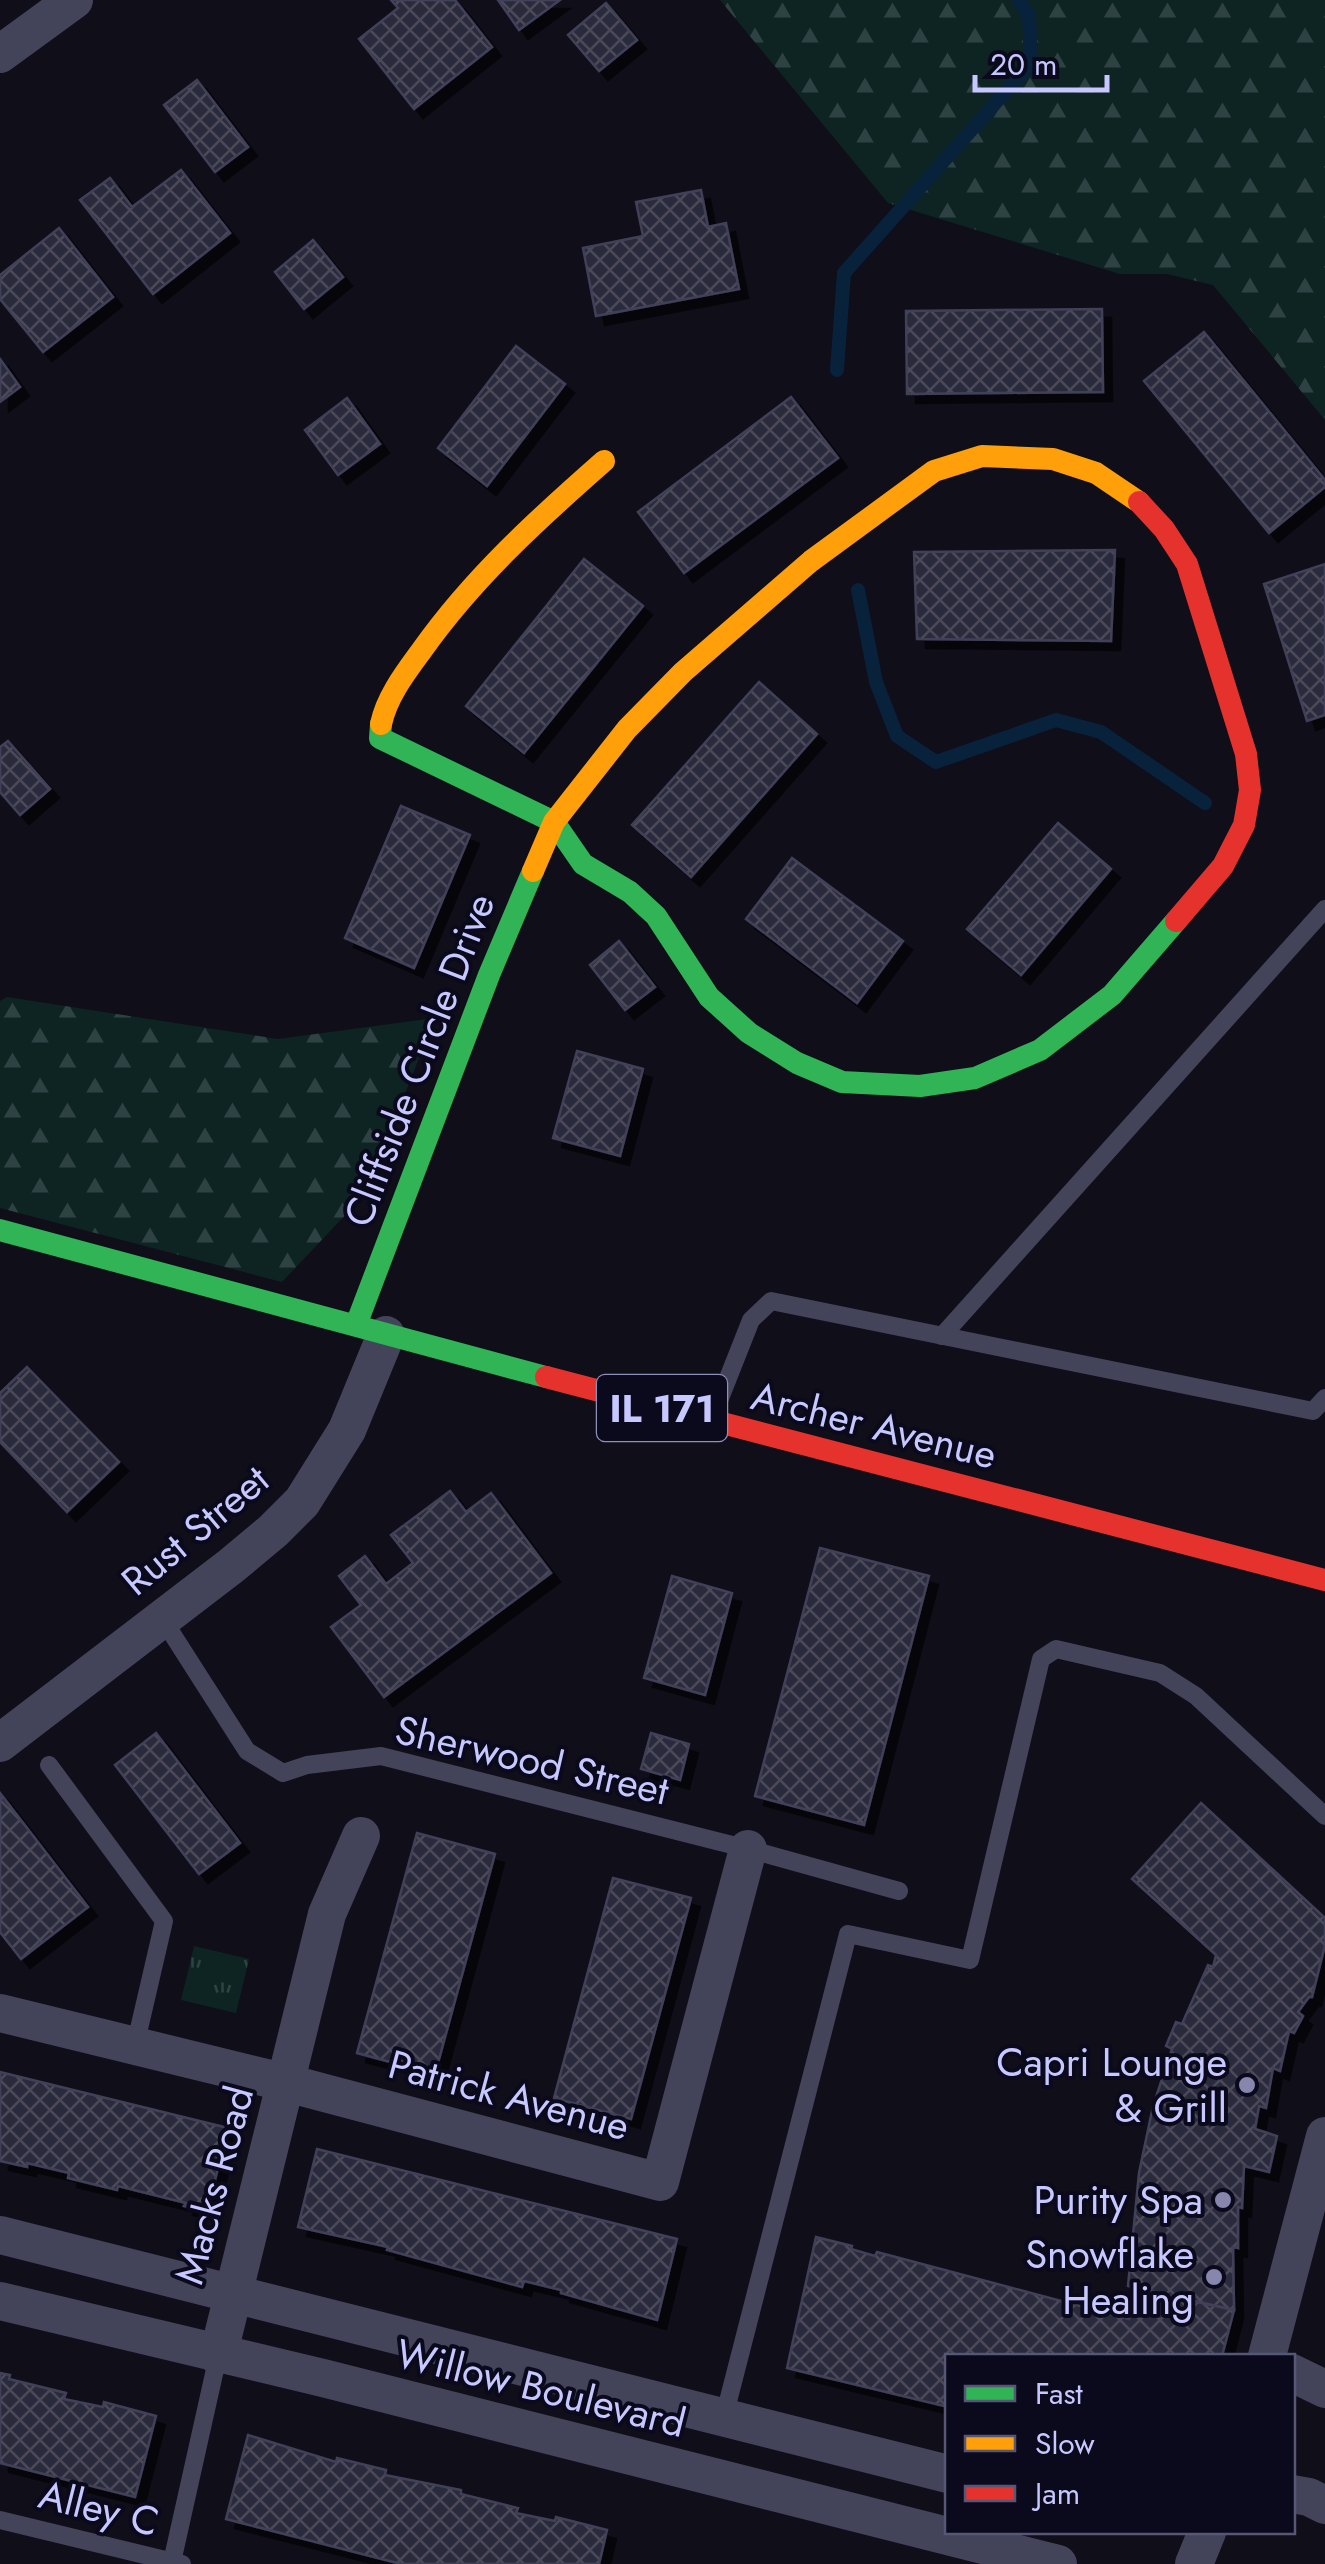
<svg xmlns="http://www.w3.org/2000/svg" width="1325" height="2564" viewBox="0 0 1325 2564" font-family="Jost,sans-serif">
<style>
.grass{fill:url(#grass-tufts)}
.forest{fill:url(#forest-firs)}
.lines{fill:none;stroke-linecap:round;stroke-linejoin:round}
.stream{stroke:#09223c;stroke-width:14}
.building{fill:url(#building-cross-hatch);stroke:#414058;stroke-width:2.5;filter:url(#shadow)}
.lane{stroke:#43445a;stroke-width:18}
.street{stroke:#43445a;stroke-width:38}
.fast{stroke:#30b455;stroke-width:22}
.slow{stroke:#ff9f0a;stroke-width:22}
.jam{stroke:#e5322d;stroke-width:22}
.poi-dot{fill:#8787ae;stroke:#0b0a1d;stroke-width:4}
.labels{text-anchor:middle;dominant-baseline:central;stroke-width:8;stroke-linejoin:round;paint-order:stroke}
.shield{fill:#0b0a1d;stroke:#8f8fbb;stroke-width:2.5}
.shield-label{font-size:38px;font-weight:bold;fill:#c7c8ff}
.street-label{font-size:40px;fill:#c7c8ff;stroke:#0b0a1d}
.poi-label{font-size:40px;fill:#c7c8ff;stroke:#0b0a1d;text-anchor:end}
</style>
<defs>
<pattern id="grass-tufts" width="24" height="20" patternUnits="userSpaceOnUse" patternTransform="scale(2.5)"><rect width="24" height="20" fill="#0d2422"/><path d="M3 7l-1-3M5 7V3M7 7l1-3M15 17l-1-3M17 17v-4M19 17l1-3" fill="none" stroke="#2f4243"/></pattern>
<pattern id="forest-firs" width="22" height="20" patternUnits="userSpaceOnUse" patternTransform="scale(2.5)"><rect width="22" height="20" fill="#0d2422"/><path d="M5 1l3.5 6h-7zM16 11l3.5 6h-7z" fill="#2f4243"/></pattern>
<pattern id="building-cross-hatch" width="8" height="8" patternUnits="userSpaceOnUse" patternTransform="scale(2.5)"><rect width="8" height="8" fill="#2c2b3c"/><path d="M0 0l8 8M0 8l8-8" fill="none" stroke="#494859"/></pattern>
<filter id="shadow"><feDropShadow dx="9" dy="9" stdDeviation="0" flood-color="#0009"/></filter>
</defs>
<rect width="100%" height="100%" fill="#0f0e19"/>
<!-- grass -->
<path class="grass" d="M194,1946l55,13 -13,54 -55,-13z"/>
<!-- forest -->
<g class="forest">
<path d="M720,0h605v420l-112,-135 -46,-11h-47l-232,-71z"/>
<path d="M7,997l271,42 157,-21 -54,136 -29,54 -70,74 -282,-74v-207z"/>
</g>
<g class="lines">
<!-- stream -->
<g class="stream">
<path d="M837,370l7,-97 187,-210 -2,-47 -10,-16"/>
<path d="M858,590l18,92 21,54 39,26 120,-42 45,12 104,71"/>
</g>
</g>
<!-- building -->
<g class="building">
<path d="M391,0h64l37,47 -78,62 -55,-70 39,-31z"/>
<path d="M498,0h62l-41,30z"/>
<path d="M606,3l31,37 -38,31 -31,-36z"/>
<path d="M197,80l51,67 -33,25 -51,-67z"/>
<path d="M181,170l49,63 -77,61 -73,-94 30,-22 22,29z"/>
<path d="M701,190l7,37 18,-4 13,66 -143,27 -13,-68 60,-12 -7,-34z"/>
<path d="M59,228l54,69 -70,55 -43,-53v-24z"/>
<path d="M313,240l30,37 -39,32 -29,-37z"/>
<path d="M1102,309l1,83 -196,2 -1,-83z"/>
<path d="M1204,332l121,148v7l-56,46 -125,-152z"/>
<path d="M516,346l49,38 -78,102 -49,-38z"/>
<path d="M0,359l20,28 -20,15z"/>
<path d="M791,397l47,61 -154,115 -46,-61z"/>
<path d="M347,398l33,46 -42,31 -33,-45z"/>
<path d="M1115,550l-4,91 -194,-2 -3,-87z"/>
<path d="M584,559l59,47 -119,147 -58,-47z"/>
<path d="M1325,564v151l-18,6 -43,-137z"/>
<path d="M759,682l58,52 -126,143 -59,-52z"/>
<path d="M8,741l42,48 -30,26 -20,-23v-45z"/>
<path d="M401,806l69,29 -56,133 -69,-30z"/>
<path d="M1058,823l53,46 -90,106 -54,-46z"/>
<path d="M792,858l111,83 -46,62 -111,-84z"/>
<path d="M619,941l36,46 -30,23 -35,-45z"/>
<path d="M577,1051l66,18 -23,87 -67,-18z"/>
<path d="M27,1367l92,95 -52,50 -67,-70v-49z"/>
<path d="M450,1491l16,21 25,-19 60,80 -167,124 -53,-70 30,-22 -22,-29 26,-20 21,28 27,-21 -22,-28z"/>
<path d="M820,1548l109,28 -65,249 -109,-29z"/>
<path d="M672,1576l60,17 -27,102 -61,-17z"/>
<path d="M156,1733l84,110 -41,31 -84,-109z"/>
<path d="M651,1733l38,11 -9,36 -39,-11z"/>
<path d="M0,1793l88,114 -67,52 -21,-27z"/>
<path d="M1201,1803l124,115v27l-13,52h-3l-11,15 5,4 -9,17 -5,-2 -9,40 -7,-3 -7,40 -7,-2 -4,23 22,7 -8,36 -25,-6 -2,42 -4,-1v41l-5,-1 1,63 -106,-24 11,-113 14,-67 19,-57 -6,-3 10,-24 6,2 26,-59 5,2 3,-12 -84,-76z"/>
<path d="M417,1833l78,21 -60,220 -78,-21z"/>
<path d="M613,1878l78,20 -60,221 -77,-21z"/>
<path d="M0,2072l228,56 -21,84 -23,-6 2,-3 -68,-17 -1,4 -49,-12 1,-5 -42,-10v4l-27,-6z"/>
<path d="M317,2149l360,90 -20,81 -96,-27v-3l-37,-9 -2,6 -135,-37 1,-3 -90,-20z"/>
<path d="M816,2237l36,9 -1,3 24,7 2,-4 252,67 8,-30 97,21 -12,46h-274v51l-161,-39z"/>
<path d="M0,2373l10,2 -1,4 57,14 -2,6 39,8 1,-5 52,14 -21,81 -135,-34z"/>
<path d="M248,2435l88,27 1,-4 49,12 -1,5 76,15v4l57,14 -2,5 39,8 1,-4 51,13 -8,34h-198l-175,-45z"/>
</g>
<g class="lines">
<!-- lane -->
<g class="lane">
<path d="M942,1336l383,-427"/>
<path d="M713,1416l38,-96 20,-19 542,110 12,-13"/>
<path d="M162,1618l85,133 36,22 24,-8 74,-9 367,93 151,42"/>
<path d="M49,1765l115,156 -29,125"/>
<path d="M724,2417l124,-483 122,26 71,-301 15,-10 104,24 36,23 129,120"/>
<path d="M0,2520l182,44"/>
<path d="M172,2562l46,-206"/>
</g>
<!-- street -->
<g class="street">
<path d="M0,54l74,-54"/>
<path d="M0,1743l231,-177 42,-35 29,-29 45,-72 39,-95"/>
<path d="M0,2013l287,70 373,99 88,-333"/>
<path d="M0,2235l948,239"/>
<path d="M0,2301l323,77 735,186"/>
<path d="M218,2356l109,-442 34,-78"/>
<path d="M1267,2356l58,-220"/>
<path d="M1292,2373l33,16"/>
<path d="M1292,2494l17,3 16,8"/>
<path d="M1194,2564l13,-32"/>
</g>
<!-- fast -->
<g class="fast">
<path d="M381,724l-1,14 174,84 29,42 47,28 26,24 53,81 40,36 48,30 45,19 78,4 55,-8 65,-28 72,-55 64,-74"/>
<path d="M0,1230l546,147"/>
<path d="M356,1325l133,-350 44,-104"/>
</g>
<!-- slow -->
<g class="slow">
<path d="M381,724c6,-28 25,-52 41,-74 51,-72 116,-131 182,-189"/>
<path d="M533,871l21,-49 73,-93 56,-57 128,-111 123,-90 48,-15 71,3 43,14 43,29"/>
</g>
<!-- jam -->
<g class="jam">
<path d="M1139,502l25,27 23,35 59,190 4,36 -6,35 -21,41 -47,55"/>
<path d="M546,1377l779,203"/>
</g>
</g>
<!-- markers -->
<g class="poi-dot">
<circle cx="1247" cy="2085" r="10"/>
<circle cx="1223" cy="2200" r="10"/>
<circle cx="1214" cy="2277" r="10"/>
</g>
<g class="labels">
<!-- shield labels -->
<rect class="shield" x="597" y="1375" width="130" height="66" rx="8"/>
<g class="shield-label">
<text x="662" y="1408">IL 171</text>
</g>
<!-- street labels -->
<g class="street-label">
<text transform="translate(419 1060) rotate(-69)">Cliffside Circle Drive</text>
<text transform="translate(874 1425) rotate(14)">Archer Avenue</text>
<text transform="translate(195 1530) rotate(-40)">Rust Street</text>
<text transform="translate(532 1760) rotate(13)">Sherwood Street</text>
<text transform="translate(509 2095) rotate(15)">Patrick Avenue</text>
<text transform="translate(214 2185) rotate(-75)">Macks Road</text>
<text transform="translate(541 2388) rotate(14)">Willow Boulevard</text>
<text transform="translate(99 2508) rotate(14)">Alley C</text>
</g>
<!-- poi labels -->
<g class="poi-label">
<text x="1227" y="2062">Capri Lounge<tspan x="1227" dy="46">&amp; Grill</tspan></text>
<text x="1203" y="2200">Purity Spa</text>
<text x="1194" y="2254">Snowflake<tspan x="1194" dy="46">Healing</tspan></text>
</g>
</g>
<!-- legend -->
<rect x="945" y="2354" width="350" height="180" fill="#0b0a1d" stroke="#565677" stroke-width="2.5"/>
<rect x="965" y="2386" width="50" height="15" fill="#30b455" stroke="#565677" stroke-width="2.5"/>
<text x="1035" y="2404" font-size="30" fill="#c7c8ff">Fast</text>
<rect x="965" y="2436" width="50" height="15" fill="#ff9f0a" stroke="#565677" stroke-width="2.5"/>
<text x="1035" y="2454" font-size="30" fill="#c7c8ff">Slow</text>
<rect x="965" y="2486" width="50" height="15" fill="#e5322d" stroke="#565677" stroke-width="2.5"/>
<text x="1035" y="2504" font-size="30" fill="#c7c8ff">Jam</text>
<!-- scale -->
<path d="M975 75v15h132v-15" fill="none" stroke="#c7c8ff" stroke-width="5"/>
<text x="990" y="75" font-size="30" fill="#c7c8ff" stroke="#0b0a1d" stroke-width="8" paint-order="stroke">20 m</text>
</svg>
